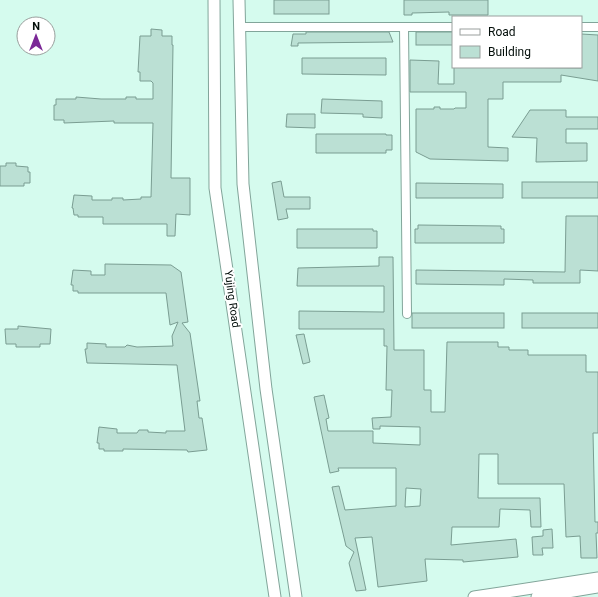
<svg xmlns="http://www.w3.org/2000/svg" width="598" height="597" viewBox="0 0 598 597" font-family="Roboto,sans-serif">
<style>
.building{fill:#bbe0d4;stroke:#7a9d92;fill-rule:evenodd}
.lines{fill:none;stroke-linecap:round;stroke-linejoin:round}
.street-casing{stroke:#82a59a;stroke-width:10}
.secondary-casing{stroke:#82a59a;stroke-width:13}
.street{stroke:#fff;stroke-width:8}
.secondary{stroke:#fff;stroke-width:11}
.labels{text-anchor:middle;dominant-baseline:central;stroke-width:4;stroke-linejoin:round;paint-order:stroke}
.street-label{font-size:11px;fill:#030e0a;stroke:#fff}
</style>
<rect width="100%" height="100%" fill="#d5fbee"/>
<!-- building -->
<g class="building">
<rect x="274" y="0" width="55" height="14"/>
<path d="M404,0h84v15h-39v-3l-37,1v2h-8z"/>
<path d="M151,29l11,1v6h10v9h1l-2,133h19v37l-14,-1 -1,22h-8v-12h-64v-7h-25v-2h-4l-1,-7h-1l2,-13 18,1v4h20v-2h11v2l18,-1v-2h10l2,-74h-39v-2l-50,2v-3h-10v-15h2v-6h20v-2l25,2h25v-2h10v2h17v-16l-2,-2h-11v-9h-2l2,-36h11z"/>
<path d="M306,32h83l4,10 -95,1v3h-7l2,-12h13z"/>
<rect x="416" y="32" width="37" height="13"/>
<path d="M581,34l17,1v46l-37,-6v7h-58v17h-15v48l20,1v13l-78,-2 -14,-7v-43h18v-2h6v2h14l1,-1h11v-16h-56v-32l29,1 -1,23h16v-17l127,1z"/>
<path d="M302,58h84v17l-84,-1z"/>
<path d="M322,99l60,2v17l-19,-1v-3l-42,-1z"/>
<path d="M530,110h36v7h32v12h-32v14h21v18l-51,1 1,-24 -25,-1z"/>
<path d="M287,114h28v14l-29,-1z"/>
<path d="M316,134h70v1h6v15h-6v3h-70z"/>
<path d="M6,163h10v3l12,1v5h2v11h-6v3h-24v-20h6z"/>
<path d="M281,181l3,16h26v12h-24l2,9 -10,2 -6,-37z"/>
<rect x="522" y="182" width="76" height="16"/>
<path d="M416,183l87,1v14h-87z"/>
<path d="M566,216h32v55l-18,-1v13h-47v-3l-29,-1v6l-88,-1v-14l149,2z"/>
<path d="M418,225l83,1v3h3v14h-89v-14h3z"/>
<path d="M297,229h76v2h4v17h-80z"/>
<path d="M379,257h14l1,93h30v40h7v22h14l2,-70h51v5h11v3h19v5h58v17h12v61h-5l2,89h3v11h-2l1,25h-16l-1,-22 -14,1 -2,-53h-66v-30h-19l-1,44h62l1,29h-10l-1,-17 -30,-1 -1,18h-47l-1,18 65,-6 2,18 -55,5v-2l-38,-1 2,22 -49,6 -6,-50 -17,1 11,52 -10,1 -7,-28 5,-11 -8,-6 -14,-59 7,-1 6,24 51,-4v-38h-58l1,3 -9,2 -16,-76 10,-2 5,23 -3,1 2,12h45v12l47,2v-18l-40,-1v3h-7l-1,-11 19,-1 1,-27h-6l1,-44h-3v-17h-85v-18l85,1v-26h-87l1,-18 81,-2zM406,488l15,1 -1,17 -15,1z"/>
<path d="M105,264l66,1 10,7 7,50 -6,1 8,10 10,68h-3l2,17h3l5,32 -19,2 -1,-2 -64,-1v2h-19v-2h-5v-6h-2l2,-16 18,2v4h20l2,-3h9v2l18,1v-2h19l-8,-66 -90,-2 -2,-14h2v-6l19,1v3h19l2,-2 10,2 36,-1 -1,-10 6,-14 -8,3 -4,-32h-88v-2h-5v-6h-2l2,-15 18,1v4h14z"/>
<rect x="412" y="313" width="92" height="15"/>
<rect x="522" y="313" width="76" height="15"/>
<path d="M18,326l33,3 -1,15h-10v3h-24v-3h-10l-1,-15h13z"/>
<path d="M304,334l6,28 -7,2 -7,-29z"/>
<path d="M552,529l1,19h-11l1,7h-10l-1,-18 11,-1v-6z"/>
</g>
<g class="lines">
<defs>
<g id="street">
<path d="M239,27h214"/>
<path d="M404,27l3,287"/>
<path d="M581,27h17"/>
</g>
<g id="secondary">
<path d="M214,0l1,188 60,409"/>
<path d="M239,0l4,184 23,205 30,208"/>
<path d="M474,597l124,-19"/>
<path d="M537,597l61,-10"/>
</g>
</defs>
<!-- street casing -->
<use href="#street" class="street-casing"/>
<!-- secondary casing -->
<use href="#secondary" class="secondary-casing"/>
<!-- street -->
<use href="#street" class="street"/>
<!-- secondary -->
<use href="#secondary" class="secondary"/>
</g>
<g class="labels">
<!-- street labels -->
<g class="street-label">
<text transform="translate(232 299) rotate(82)">Yujing Road</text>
</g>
</g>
<!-- legend -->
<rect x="452" y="16" width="130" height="52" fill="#ffffff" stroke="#9a9f9d"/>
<rect x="460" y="29" width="20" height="6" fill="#ffffff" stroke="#9a9f9d"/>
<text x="488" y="36" font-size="12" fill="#030e0a">Road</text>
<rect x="460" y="46" width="20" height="12" fill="#bbe0d4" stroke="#9a9f9d"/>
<text x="488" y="56" font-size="12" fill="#030e0a">Building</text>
<!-- north arrow -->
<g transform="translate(36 36)"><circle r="19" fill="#ffffff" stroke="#9a9f9d"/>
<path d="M0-3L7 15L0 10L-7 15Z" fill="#7b2897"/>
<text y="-6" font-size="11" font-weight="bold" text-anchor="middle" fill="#030e0a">N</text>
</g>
</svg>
